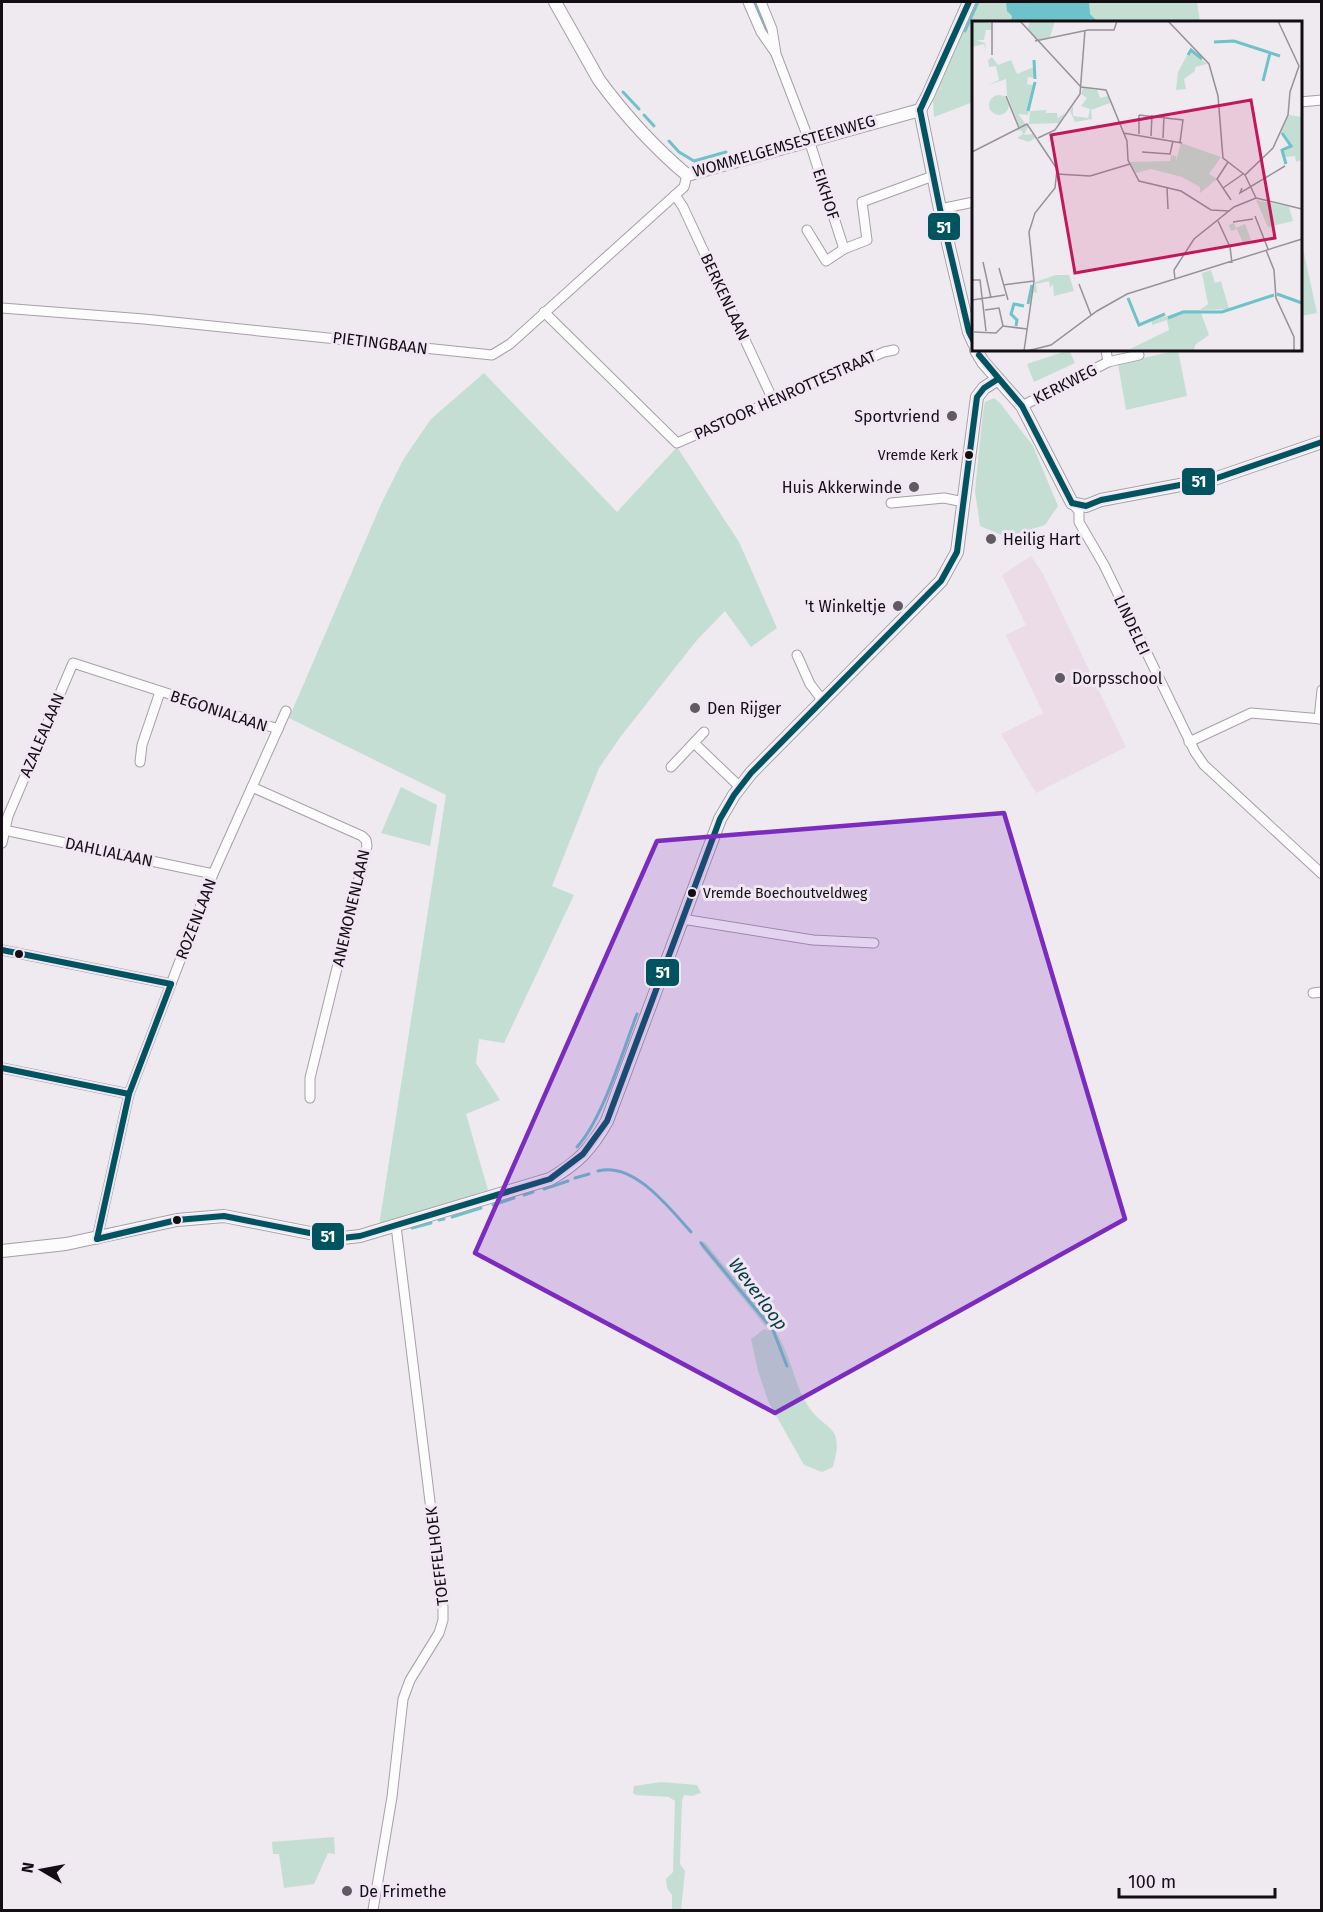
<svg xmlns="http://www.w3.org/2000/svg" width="1323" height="1912" viewBox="0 0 1323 1912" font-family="'Fira Sans',sans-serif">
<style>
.education{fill:#ebdce7}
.green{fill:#c5ded3}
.water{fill:#6ec2c9}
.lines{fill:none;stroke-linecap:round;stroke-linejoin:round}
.stream{stroke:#6ec2c9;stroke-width:3}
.minor-casing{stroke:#a5a1a6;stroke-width:11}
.tertiary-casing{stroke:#a5a1a6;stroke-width:14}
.minor{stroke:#fdfcfd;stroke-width:9}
.tertiary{stroke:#fdfcfd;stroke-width:12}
.bus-1-casing{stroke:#f1e6f3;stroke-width:10}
.bus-1{stroke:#005460;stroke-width:6}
.marked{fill:#7b2cbf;fill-opacity:0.2;stroke:#7b2cbf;stroke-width:4.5;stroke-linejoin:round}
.poi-dot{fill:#5f5b60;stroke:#f1e6f3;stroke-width:2}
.bus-dot{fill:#120e13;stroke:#f1e6f3;stroke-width:2}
.labels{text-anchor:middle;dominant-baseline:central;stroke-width:6;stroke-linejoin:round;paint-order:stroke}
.bus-label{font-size:14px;fill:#120e13;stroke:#f1e6f3;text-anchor:end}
.street-label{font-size:16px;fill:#120e13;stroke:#f1e6f3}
.poi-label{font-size:16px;fill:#120e13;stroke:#f1e6f3;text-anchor:start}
.water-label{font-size:18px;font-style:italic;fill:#013b3e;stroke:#f1e6f3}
.inset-river{fill:none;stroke:#6ec2c9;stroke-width:3}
.inset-road{fill:none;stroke:#979198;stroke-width:1.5}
.view{fill:#c2185b;fill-opacity:0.15;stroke:#c2185b;stroke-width:3}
.inset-edge{fill:none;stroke:#120e13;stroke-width:3}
.line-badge{stroke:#f1e6f3;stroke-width:2}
.badge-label{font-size:16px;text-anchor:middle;font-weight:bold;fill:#fff}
</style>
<rect width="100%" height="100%" fill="#efe9f0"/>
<!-- education -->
<path class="education" d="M1031,556l12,18 83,173 -90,46 -35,-59 42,-21 -37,-78 20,-10 -24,-50z"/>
<!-- green -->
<g class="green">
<path d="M976,2h221l3,20h-226l-1,80 -39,15 -1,-16z"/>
<path d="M1300,235l17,78 -16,3h-1z"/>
<path d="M1069,350l6,13 -41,19 -7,-18z"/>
<path d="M1178,350l9,46 -61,14 -8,-46z"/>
<path d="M484,373l133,139 60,-65 62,95 38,86 -26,19 -26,-36 -28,29 -76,96 -22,32 -47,118 22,9 -70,148 -25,-4 -3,24 24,37 -34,14 22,76 -109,36 67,-431 -157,-77 93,-216 21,-42 28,-41z"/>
<path d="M994,398l6,5 33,43 25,60 -13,19 -39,12 -26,-11 -5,-35 8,-79 2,-10z"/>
<path d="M401,787l36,18 -7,41 -49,-13z"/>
<path d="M699,1240l7,3c24,32 54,59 73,94 12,21 15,44 26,64 18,33 41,19 28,66l-11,5 -18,-7 -35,-62 -11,-32 -7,-32 13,-10 5,2 -67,-83z"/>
<path d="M661,1782l36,3 4,8 -9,3 -8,-1 -2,5 -2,64 5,7 -4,39h-9v-15l-5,-7 -1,-9 7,-7 2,-71 -6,-4 -33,-2 -3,-2 1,-7z"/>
<path d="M334,1837l1,17 -7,-1 -14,31 -30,4 -5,-34h-6l-1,-12z"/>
</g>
<!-- water -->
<path class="water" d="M1006,2h83l1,12 8,8 -8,-3 -2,3h-77l1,-6 -5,-5z"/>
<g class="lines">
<!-- stream -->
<g class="stream">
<path d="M755,2l11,26"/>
<path d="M965,31l13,-29"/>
<path d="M623,92l16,17"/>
<path d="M644,115l10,11"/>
<path d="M669,141l10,11 15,9 32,-9"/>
<path d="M577,1147c26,-28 46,-97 60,-133"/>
<path d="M598,1171c36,-10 72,38 93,61"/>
<path d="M575,1178l14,-4"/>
<path d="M544,1189l24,-8"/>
<path d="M524,1195l9,-3"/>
<path d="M493,1205l21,-7"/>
<path d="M452,1217l29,-9"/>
<path d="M439,1220l5,-1"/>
<path d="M412,1228l19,-5"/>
<path d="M701,1243l72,87 14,36"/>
</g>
<defs>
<g id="minor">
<path d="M748,2l13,30 14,20"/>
<path d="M761,2l11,27 4,25 33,86 35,109 -18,12 -19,-31"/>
<path d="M1300,102l22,-2"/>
<path d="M675,195l8,12 90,193"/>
<path d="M940,209l34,-7"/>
<path d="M844,249l23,-9 -5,-38 71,-26"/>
<path d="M2,308l142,11 348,36 18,-11 174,-157 3,-12"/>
<path d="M544,312l133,131 207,-91 10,-2"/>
<path d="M1106,350l2,12"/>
<path d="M1022,406l86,-44 31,-7"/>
<path d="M891,503l53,-5 20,4"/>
<path d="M1072,503l7,8v11l25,43 91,187 9,13 118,109"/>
<path d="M797,655l13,29 13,17"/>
<path d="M1319,719l3,-29"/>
<path d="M1189,742l62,-29 71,6"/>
<path d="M694,743l46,44"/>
<path d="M140,762l2,-17 18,-53"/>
<path d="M671,767l33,-35"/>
<path d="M252,787l110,49 4,4 1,6 -57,232v20"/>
<path d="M4,830l209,44"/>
<path d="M2,843l6,-27 65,-153 205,66"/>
<path d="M682,919l131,21 61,3"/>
<path d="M2,950l169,34"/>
<path d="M1313,993l9,-1"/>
<path d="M2,1068l127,26"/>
<path d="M97,1239l32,-145 84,-220 73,-163"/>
<path d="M373,1910l19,-113 11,-98 7,-19 29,-47 4,-13v-13l-47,-381"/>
</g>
<g id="tertiary">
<path d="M555,2l44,78c25,34 56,68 88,95l233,-65"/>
<path d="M920,110l20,99 29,123 5,11"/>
<path d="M920,110l8,-15 41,-93"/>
<path d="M976,350l7,12 39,44 50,97 14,3 15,-6 116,-22 105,-36"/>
<path d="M2,1251l64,-7 111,-24 47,-4 101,20 17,2 18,-2 190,-57c28,-16 41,-30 57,-58l113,-302 14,-24 17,-22 190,-192 16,-29 20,-155 7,-9 14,-9"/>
</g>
</defs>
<!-- minor casing -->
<use href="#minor" class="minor-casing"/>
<!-- tertiary casing -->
<use href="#tertiary" class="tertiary-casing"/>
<!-- minor -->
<use href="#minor" class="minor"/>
<!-- tertiary -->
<use href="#tertiary" class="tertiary"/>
<defs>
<g id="bus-1">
<path d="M920,110l20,99 29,123 5,10"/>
<path d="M920,110l49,-108"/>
<path d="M979,355l43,51 50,97"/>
<path d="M1072,503l14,3 15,-6 116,-22 105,-36"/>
<path d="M2,950l169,34"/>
<path d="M2,1068l127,26"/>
<path d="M97,1239l80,-19 47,-4 101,20 17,2 18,-2 190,-57 33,-25 24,-33 113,-302 14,-24 17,-22 190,-192 16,-29 20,-155 7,-9 14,-9"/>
<path d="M97,1239l32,-145 42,-110"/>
</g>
</defs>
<!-- bus-1 casing -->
<use href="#bus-1" class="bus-1-casing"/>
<!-- bus-1 -->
<use href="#bus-1" class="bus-1"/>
</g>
<!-- marked area -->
<path class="marked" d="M1004,813l121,406 -350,194 -300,-160 182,-412z"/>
<!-- markers -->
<g class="poi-dot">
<circle cx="952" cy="416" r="6"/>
<circle cx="914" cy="487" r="6"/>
<circle cx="991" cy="539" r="6"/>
<circle cx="898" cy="606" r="6"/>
<circle cx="1060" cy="678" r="6"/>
<circle cx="695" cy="708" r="6"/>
<circle cx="347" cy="1891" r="6"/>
</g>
<g class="bus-dot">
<circle cx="969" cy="455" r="5"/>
<circle cx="692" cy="893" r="5"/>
<circle cx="19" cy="954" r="5"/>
<circle cx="177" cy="1220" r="5"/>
</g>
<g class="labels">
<!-- bus labels -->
<g class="bus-label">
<text x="958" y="455">Vremde Kerk</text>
<text x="703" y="893" text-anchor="start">Vremde Boechoutveldweg</text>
</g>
<!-- street labels -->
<g class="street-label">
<text transform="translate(784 146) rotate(-16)">WOMMELGEMSESTEENWEG</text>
<text transform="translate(826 194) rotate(72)">EIKHOF</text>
<text transform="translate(725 297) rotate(65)">BERKENLAAN</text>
<text transform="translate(380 343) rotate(7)">PIETINGBAAN</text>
<text transform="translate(1065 384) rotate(-27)">KERKWEG</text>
<text transform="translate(785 395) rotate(-24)">PASTOOR HENROTTESTRAAT</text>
<text transform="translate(1132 625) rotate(65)">LINDELEI</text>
<text transform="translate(219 711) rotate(18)">BEGONIALAAN</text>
<text transform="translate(42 735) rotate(-67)">AZALEALAAN</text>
<text transform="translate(109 852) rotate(12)">DAHLIALAAN</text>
<text transform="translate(351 908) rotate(-77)">ANEMONENLAAN</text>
<text transform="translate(196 919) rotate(-69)">ROZENLAAN</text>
<text transform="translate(437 1556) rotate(-97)">TOEFFELHOEK</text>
</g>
<!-- poi labels -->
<g class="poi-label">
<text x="940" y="416" text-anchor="end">Sportvriend</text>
<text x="902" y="487" text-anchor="end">Huis Akkerwinde</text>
<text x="1003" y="539">Heilig Hart</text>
<text x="886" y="606" text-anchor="end">'t Winkeltje</text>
<text x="1072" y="678">Dorpsschool</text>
<text x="707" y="708">Den Rijger</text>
<text x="359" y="1891">De Frimethe</text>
</g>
<!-- water labels -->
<g class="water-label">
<text transform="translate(758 1294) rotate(53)">Weverloop</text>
</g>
</g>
<!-- overview -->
<g transform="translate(972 21)">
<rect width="330" height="330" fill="#efe9f0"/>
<path d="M1,0l18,2 1,7h-6l-2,10h-8l9,3 1,9 -2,-8 -12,3zM58,0h25l-5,16 -14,4 -8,-13zM218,29l17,14 -12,3v4l-11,8 2,10 -10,1 2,-18zM20,36l6,8 13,-5 6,14 17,-7v11l-6,-1 -1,7 6,1 -5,30 -10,-1 10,13 -4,8 9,-1 2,4 -6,4 -12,-4 6,-4 -2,-4 -5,2 4,-4 -13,-33 -1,-16 -18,6 11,-5 -3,-14 -7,1 -1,-7zM111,67l14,2 3,8 8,-2 2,7 -19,7 1,9 -17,3 -5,-11 3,-5v10l15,2 2,-9 -9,-3 6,-8 -6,-4zM17 84a10 10 0 1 1 20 0a10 10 0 1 1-20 0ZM74,89v3h11l1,5 7,-5 -6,10 -30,1 1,-13zM317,94l13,2v43l-6,2 -1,-6 -10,1 -2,-7 9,-4 -11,-14zM209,122l40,14 -12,17 8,5 -17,14v-6l-18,-10 -31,-8 -15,4 -6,-11 40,-1 1,-6 5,1v5zM284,179l33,7 4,14 -25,6zM262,202l2,5 9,-4 6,16 -8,3 -6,-14 -6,2 -2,-6zM239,249l4,13 6,-2 8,28 -29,1 9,25 -13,9 -3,7 -63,-2 39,-19 -2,-10 -15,5v-4l33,-11h15l8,-6 -6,-31zM84,254h13l5,16 -20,5 -1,-12 -3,4 -1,-7 -13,3 1,9 -4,-1 2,-10z" fill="#c5ded3"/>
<path class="inset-river" d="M242,21l20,-1 46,15M216,34l3,-5 11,9M62,39l1,19M291,60l7,-28M56,90l7,-29M310,112l9,13 -9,4 4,14M305,273l25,9M156,277l11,27 26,-11M56,283l4,-19M196,297l15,-6h39l52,-17M44,305l1,-6 -6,-6 3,-10 10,2"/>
<path class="inset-road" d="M20,0v34M48,0l61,66 25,3 21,51 1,19 11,21 42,10 30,19 19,1M196,0l41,43 9,32 5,62 22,17M63,20l53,-11h26l3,-9M34,75l13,32M167,94l44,5 -3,22M151,112l59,10M167,113v-19M179,115l1,-21M66,117l17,-8 25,-36 5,-64M191,117l1,-22M0,131l55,-28 30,45 -2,19 -20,25 -6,19 5,49 -10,70M170,131l28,2 3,-13M256,141l-11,17 14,21M85,153l33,2 40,-12M195,167l1,21M251,167l20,-14M270,167l-2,5 45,-27M284,177l-11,-23 28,-27 15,-33 2,-23 9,-26 -21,-45M284,177l46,11M283,195l13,33M246,200l12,26 2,16M261,201l20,-3M294,229l8,20 2,28 18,39v14M11,241l8,36M27,247l9,32M0,259h8l6,51M203,259l-1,-10 20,-31 40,-32 22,-9M107,263l12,31M31,264l31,-4M0,279l33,-5M13,289l14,-2 4,18M31,305l24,3M2,311l22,1 7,-7M55,330l24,-6 46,-34 30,-17 175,-55"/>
<path class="view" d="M279,79l24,138 -200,35 -24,-138z"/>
<rect width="330" height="330" class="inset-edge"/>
</g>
<g class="line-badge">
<rect x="927" y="212" width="34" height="29" rx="6" fill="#005460"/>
<rect x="1181" y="467" width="35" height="29" rx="6" fill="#005460"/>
<rect x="645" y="958" width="35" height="29" rx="6" fill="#005460"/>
<rect x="311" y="1222" width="34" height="29" rx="6" fill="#005460"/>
</g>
<g class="badge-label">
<text x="944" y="233">51</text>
<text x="1199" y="487">51</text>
<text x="663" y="978">51</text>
<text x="328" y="1242">51</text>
</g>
<!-- border -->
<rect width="1323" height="1912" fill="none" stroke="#120e13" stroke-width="6"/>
<!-- north arrow -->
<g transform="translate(42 1870) rotate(280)" stroke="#f1e6f3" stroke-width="4.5" paint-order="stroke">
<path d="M0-4.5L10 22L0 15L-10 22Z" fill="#120e13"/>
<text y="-9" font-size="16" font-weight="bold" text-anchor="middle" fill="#120e13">N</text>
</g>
<!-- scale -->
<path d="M1119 1888v9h156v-9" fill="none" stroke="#120e13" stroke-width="3"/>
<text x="1128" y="1888" font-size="18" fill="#120e13" stroke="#f1e6f3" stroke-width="4.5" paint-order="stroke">100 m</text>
</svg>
